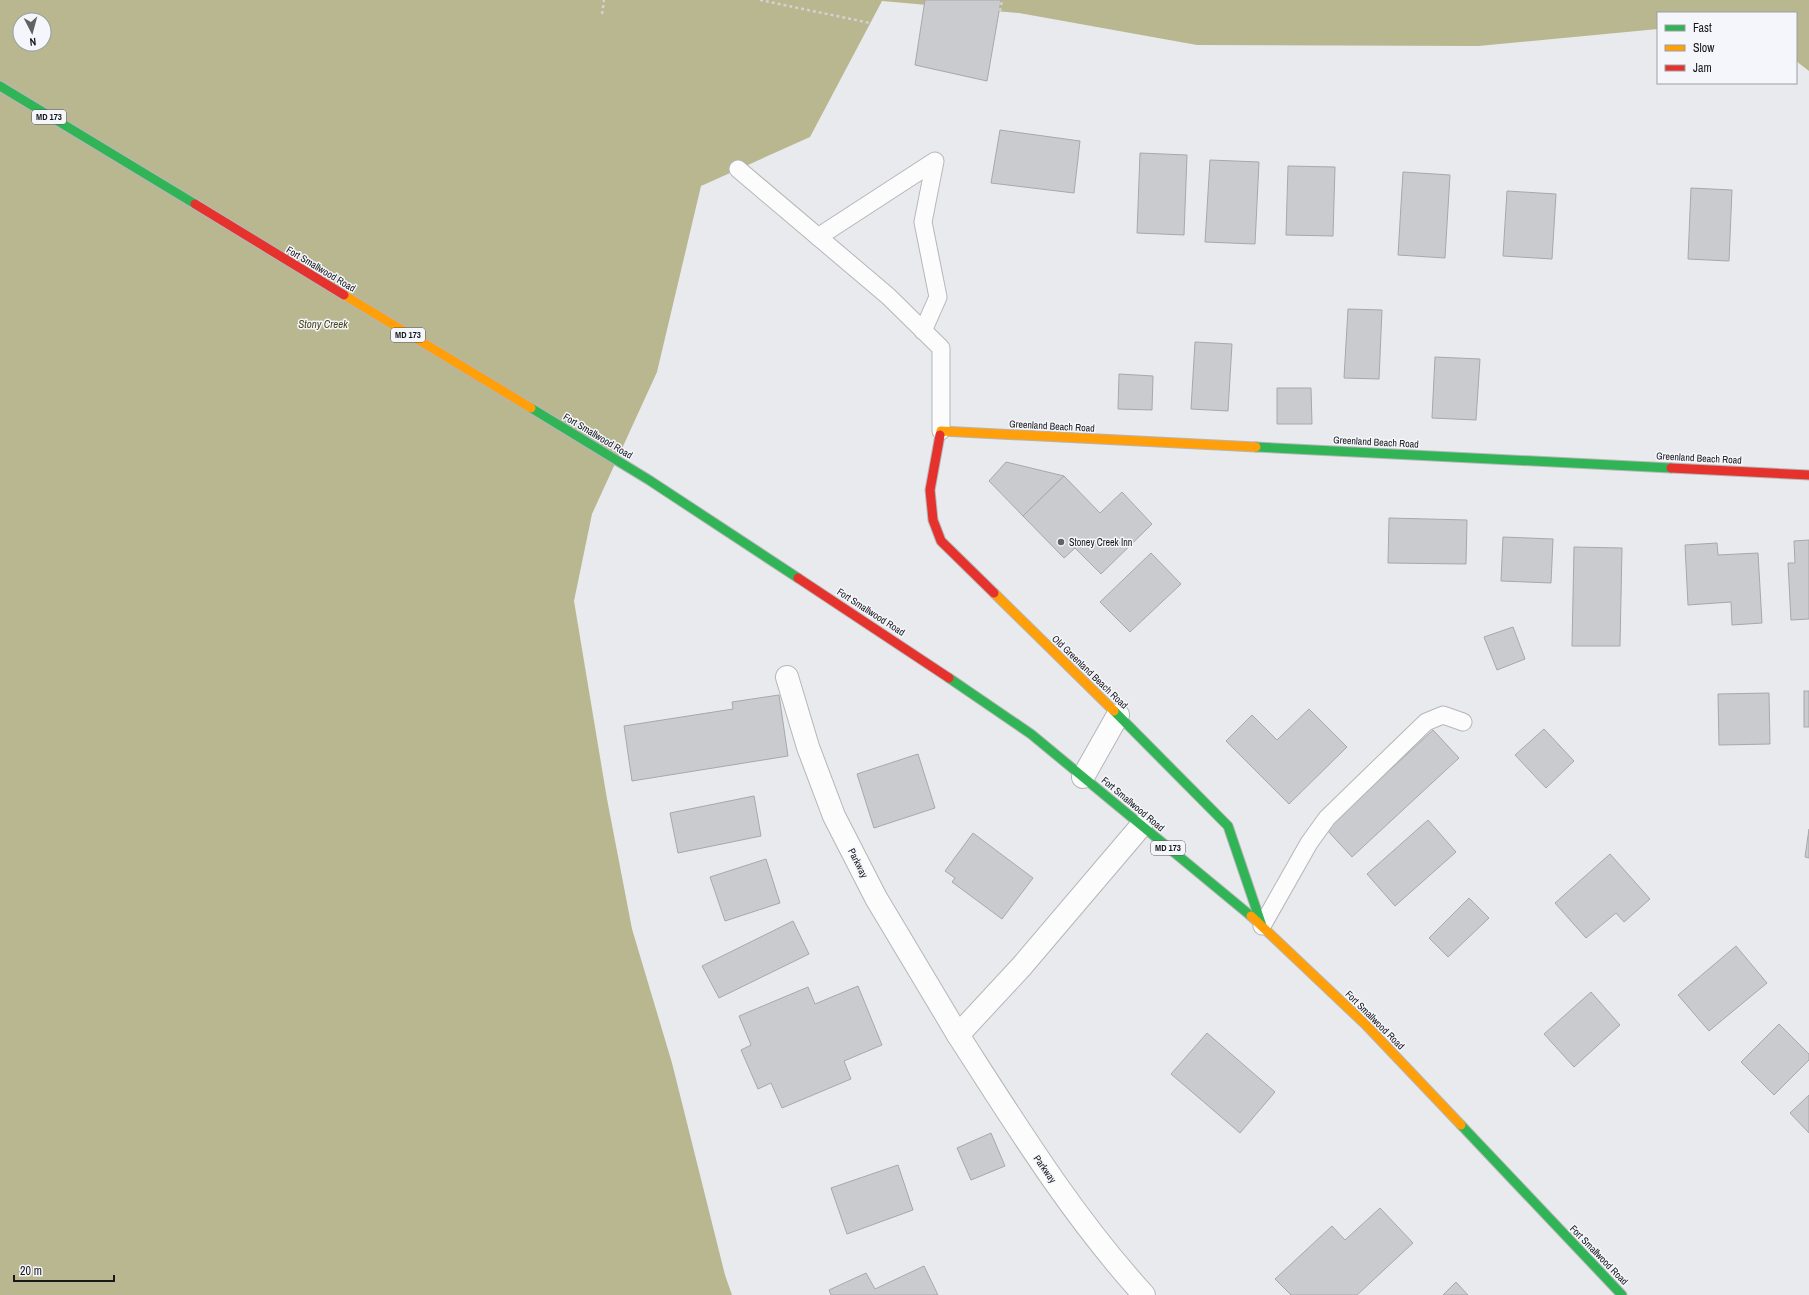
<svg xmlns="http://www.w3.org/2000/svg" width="1809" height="1295" viewBox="0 0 1809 1295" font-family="'Archivo Narrow',sans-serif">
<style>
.water{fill:#b8b790;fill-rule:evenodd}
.building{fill:#cacbce;stroke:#a8a8aa}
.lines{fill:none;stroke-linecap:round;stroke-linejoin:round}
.lane-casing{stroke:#b5b6b8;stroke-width:19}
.street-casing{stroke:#b5b6b8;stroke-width:24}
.fast-casing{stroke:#b5b6b8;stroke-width:11}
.slow-casing{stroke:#b5b6b8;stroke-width:11}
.jam-casing{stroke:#b5b6b8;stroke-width:11}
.path{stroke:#d2d2d3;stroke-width:2.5;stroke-dasharray:3 3;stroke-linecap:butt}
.lane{stroke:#fcfcfc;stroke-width:17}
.street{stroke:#fcfcfc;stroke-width:22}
.fast{stroke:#30b455;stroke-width:9}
.slow{stroke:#ff9f0a;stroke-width:9}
.jam{stroke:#e5322d;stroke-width:9}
.poi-dot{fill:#606264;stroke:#f5f6fc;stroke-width:1.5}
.labels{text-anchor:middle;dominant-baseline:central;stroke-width:3;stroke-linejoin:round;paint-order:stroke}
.shield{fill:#f5f6fc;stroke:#5a5b5e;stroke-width:1}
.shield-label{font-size:9px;font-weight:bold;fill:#17181a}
.street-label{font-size:10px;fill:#17181a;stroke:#f5f6fc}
.poi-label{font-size:10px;fill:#17181a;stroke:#f5f6fc;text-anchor:start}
.water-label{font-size:11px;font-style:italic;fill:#484619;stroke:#f5f6fc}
</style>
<rect width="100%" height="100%" fill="#e9eaed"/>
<!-- water -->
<path class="water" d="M0,0h1809v71l-13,-10v-48h-138v16l-180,17 -281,-1 -178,-32 -137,-12 -72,136 -109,49 -44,186 -65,142 -18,87 33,198 25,130 40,134 53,212 7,20h-732zM20,20h24v24h-24z"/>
<!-- building -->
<g class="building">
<path d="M925,0h76l-14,81 -72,-16z"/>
<path d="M1000,130l80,11 -6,52 -83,-10z"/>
<path d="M1140,153l47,2 -3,80 -47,-2z"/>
<path d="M1210,160l49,2 -4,82 -50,-2z"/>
<path d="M1288,166l47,1 -2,69 -47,-1z"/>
<path d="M1403,172l47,3 -5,83 -47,-3z"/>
<path d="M1691,188l41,2 -3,71 -41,-2z"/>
<path d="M1507,191l49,3 -4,65 -49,-3z"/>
<path d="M1348,309l34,1 -3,69 -35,-1z"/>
<path d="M1195,342l37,2 -4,67 -37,-2z"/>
<path d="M1435,357l45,2 -4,61 -44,-2z"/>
<path d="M1119,374l34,2 -1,34 -34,-1z"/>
<path d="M1277,388h34l1,36h-35z"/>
<path d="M1006,462l58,14 -41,40 -34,-35z"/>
<path d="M1064,476l36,37 22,-21 30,32 -51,50 -26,-26 -11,10 -41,-42z"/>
<path d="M1389,518l78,2 -1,44 -78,-1z"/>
<path d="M1503,537l50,2 -2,44 -50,-2z"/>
<path d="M1809,540v79l-18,1 -3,-57h7l-1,-22z"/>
<path d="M1717,543l1,12 40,-2 4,70 -30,2 -1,-23 -43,3 -3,-60z"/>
<path d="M1574,547l48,1 -2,98h-48z"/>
<path d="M1151,553l30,31 -51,48 -30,-30z"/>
<path d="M1513,627l12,32 -28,11 -13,-33z"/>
<rect x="1804" y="691" width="5" height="36"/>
<path d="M1769,693l1,51 -51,1 -1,-51z"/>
<path d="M779,695l9,61 -156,25 -8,-55 109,-17 -1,-7z"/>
<path d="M1309,709l38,38 -58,57 -63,-63 26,-26 25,25z"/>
<path d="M1544,729l30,32 -28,27 -31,-33z"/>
<path d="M1433,730l26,28 -107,99 -26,-28z"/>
<path d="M918,754l17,54 -61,20 -17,-54z"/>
<path d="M754,796l7,40 -83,17 -8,-40z"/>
<path d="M1428,820l28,32 -61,54 -28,-32z"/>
<path d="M1809,829v29l-4,-1z"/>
<path d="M973,833l60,45 -31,41 -50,-37 3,-4 -10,-7z"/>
<path d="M1610,854l40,45 -26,23 -8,-9 -30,25 -31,-35z"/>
<path d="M766,859l14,44 -55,18 -15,-44z"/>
<path d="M1469,898l20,20 -41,39 -19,-19z"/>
<path d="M793,921l16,33 -90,44 -17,-32z"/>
<path d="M1736,946l31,37 -58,48 -31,-36z"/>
<path d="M858,986l24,59 -38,16 7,18 -69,29 -11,-25 -13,6 -17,-39 10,-5 -12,-29 69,-29 7,17z"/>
<path d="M1591,992l29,33 -46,42 -30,-33z"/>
<path d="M1779,1024l30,30v6l-35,35 -33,-33z"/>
<path d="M1207,1033l68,59 -35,41 -69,-59z"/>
<path d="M1809,1095v38l-19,-20z"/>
<path d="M991,1133l14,33 -34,14 -14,-32z"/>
<path d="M898,1165l15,45 -66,24 -16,-46z"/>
<path d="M1380,1208l33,35 -56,52h-66l-16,-16 57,-53 13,14z"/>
<path d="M924,1266l14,29h-107l-2,-5 37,-17 9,16z"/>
<path d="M1456,1282l12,13h-25z"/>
</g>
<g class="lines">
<defs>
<g id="lane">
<path d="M738,169l150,127 53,52v83"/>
<path d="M818,237l117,-76 -12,61 15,75 -15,34"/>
<path d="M1262,926l47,-83 18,-25 99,-96 17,-7 20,7"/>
</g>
<g id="street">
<path d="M787,677l21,70 26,69 42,82 82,137"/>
<path d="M1083,777l35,-62"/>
<path d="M1141,826l-119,140 -64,69c58,90 114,181 186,260"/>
</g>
<g id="fast">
<path d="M0,86l195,118"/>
<path d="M531,408l118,72 149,98"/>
<path d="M1256,447l415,21"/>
<path d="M949,678l82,56 220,182"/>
<path d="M1114,711l114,115 34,100"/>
<path d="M1461,1125l161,170"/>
</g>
<g id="slow">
<path d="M344,295l187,113"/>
<path d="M940,435l1,-4 315,16"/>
<path d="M994,593l120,118"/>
<path d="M1251,916l114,108 96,101"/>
</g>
<g id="jam">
<path d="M195,204l149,91"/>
<path d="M940,435l-10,55 3,30 8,21 53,52"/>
<path d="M1671,468l138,7"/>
<path d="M798,578l151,100"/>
</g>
</defs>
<!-- lane casing -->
<use href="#lane" class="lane-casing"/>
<!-- street casing -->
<use href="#street" class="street-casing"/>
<!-- fast casing -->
<use href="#fast" class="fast-casing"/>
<!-- slow casing -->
<use href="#slow" class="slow-casing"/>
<!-- jam casing -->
<use href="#jam" class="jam-casing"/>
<!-- path -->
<g class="path">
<path d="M760,0l110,23"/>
<path d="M1000,11l2,-11"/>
<path d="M602,14l2,-14"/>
</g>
<!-- lane -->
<use href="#lane" class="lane"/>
<!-- street -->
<use href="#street" class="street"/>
<!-- fast -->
<use href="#fast" class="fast"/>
<!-- slow -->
<use href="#slow" class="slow"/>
<!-- jam -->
<use href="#jam" class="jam"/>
</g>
<!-- markers -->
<circle class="poi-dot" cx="1061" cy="542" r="4"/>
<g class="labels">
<!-- shield labels -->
<g class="shield">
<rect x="32" y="110" width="34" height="14" rx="3"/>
<rect x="391" y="328" width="34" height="14" rx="3"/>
<rect x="1151" y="841" width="34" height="14" rx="3"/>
</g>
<g class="shield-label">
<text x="49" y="117">MD 173</text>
<text x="408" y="335">MD 173</text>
<text x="1168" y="848">MD 173</text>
</g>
<!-- street labels -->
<g class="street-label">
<text transform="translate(321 269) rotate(31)">Fort Smallwood Road</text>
<text transform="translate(1052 426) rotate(3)">Greenland Beach Road</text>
<text transform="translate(598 436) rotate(31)">Fort Smallwood Road</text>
<text transform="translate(1376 442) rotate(3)">Greenland Beach Road</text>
<text transform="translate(1699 458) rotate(3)">Greenland Beach Road</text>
<text transform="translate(871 612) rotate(33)">Fort Smallwood Road</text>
<text transform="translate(1090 672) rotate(44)">Old Greenland Beach Road</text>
<text transform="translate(1133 804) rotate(40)">Fort Smallwood Road</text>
<text transform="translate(858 863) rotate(63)">Parkway</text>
<text transform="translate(1375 1020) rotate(45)">Fort Smallwood Road</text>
<text transform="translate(1045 1169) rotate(55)">Parkway</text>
<text transform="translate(1599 1255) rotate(46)">Fort Smallwood Road</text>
</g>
<!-- poi labels -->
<g class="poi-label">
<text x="1069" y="542">Stoney Creek Inn</text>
</g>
<!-- water labels -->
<g class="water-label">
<text x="323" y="324">Stony Creek</text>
</g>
</g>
<!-- legend -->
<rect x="1657" y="12" width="140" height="72" fill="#f5f6fc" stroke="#9c9da2"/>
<rect x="1665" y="25" width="20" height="6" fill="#30b455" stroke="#9c9da2"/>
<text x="1693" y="32" font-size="12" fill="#17181a">Fast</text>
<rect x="1665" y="45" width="20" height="6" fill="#ff9f0a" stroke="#9c9da2"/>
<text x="1693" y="52" font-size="12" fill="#17181a">Slow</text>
<rect x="1665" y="65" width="20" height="6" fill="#e5322d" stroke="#9c9da2"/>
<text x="1693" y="72" font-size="12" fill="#17181a">Jam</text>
<!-- north arrow -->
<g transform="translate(32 32) rotate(174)"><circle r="19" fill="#f5f6fc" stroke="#9c9da2"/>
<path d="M0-3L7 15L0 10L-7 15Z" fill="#606264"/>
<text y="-6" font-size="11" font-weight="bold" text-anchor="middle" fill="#17181a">N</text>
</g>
<!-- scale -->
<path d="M14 1275v6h100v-6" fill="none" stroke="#17181a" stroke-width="2"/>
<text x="20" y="1275" font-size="12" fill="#17181a" stroke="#f5f6fc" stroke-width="3" paint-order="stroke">20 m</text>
</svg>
